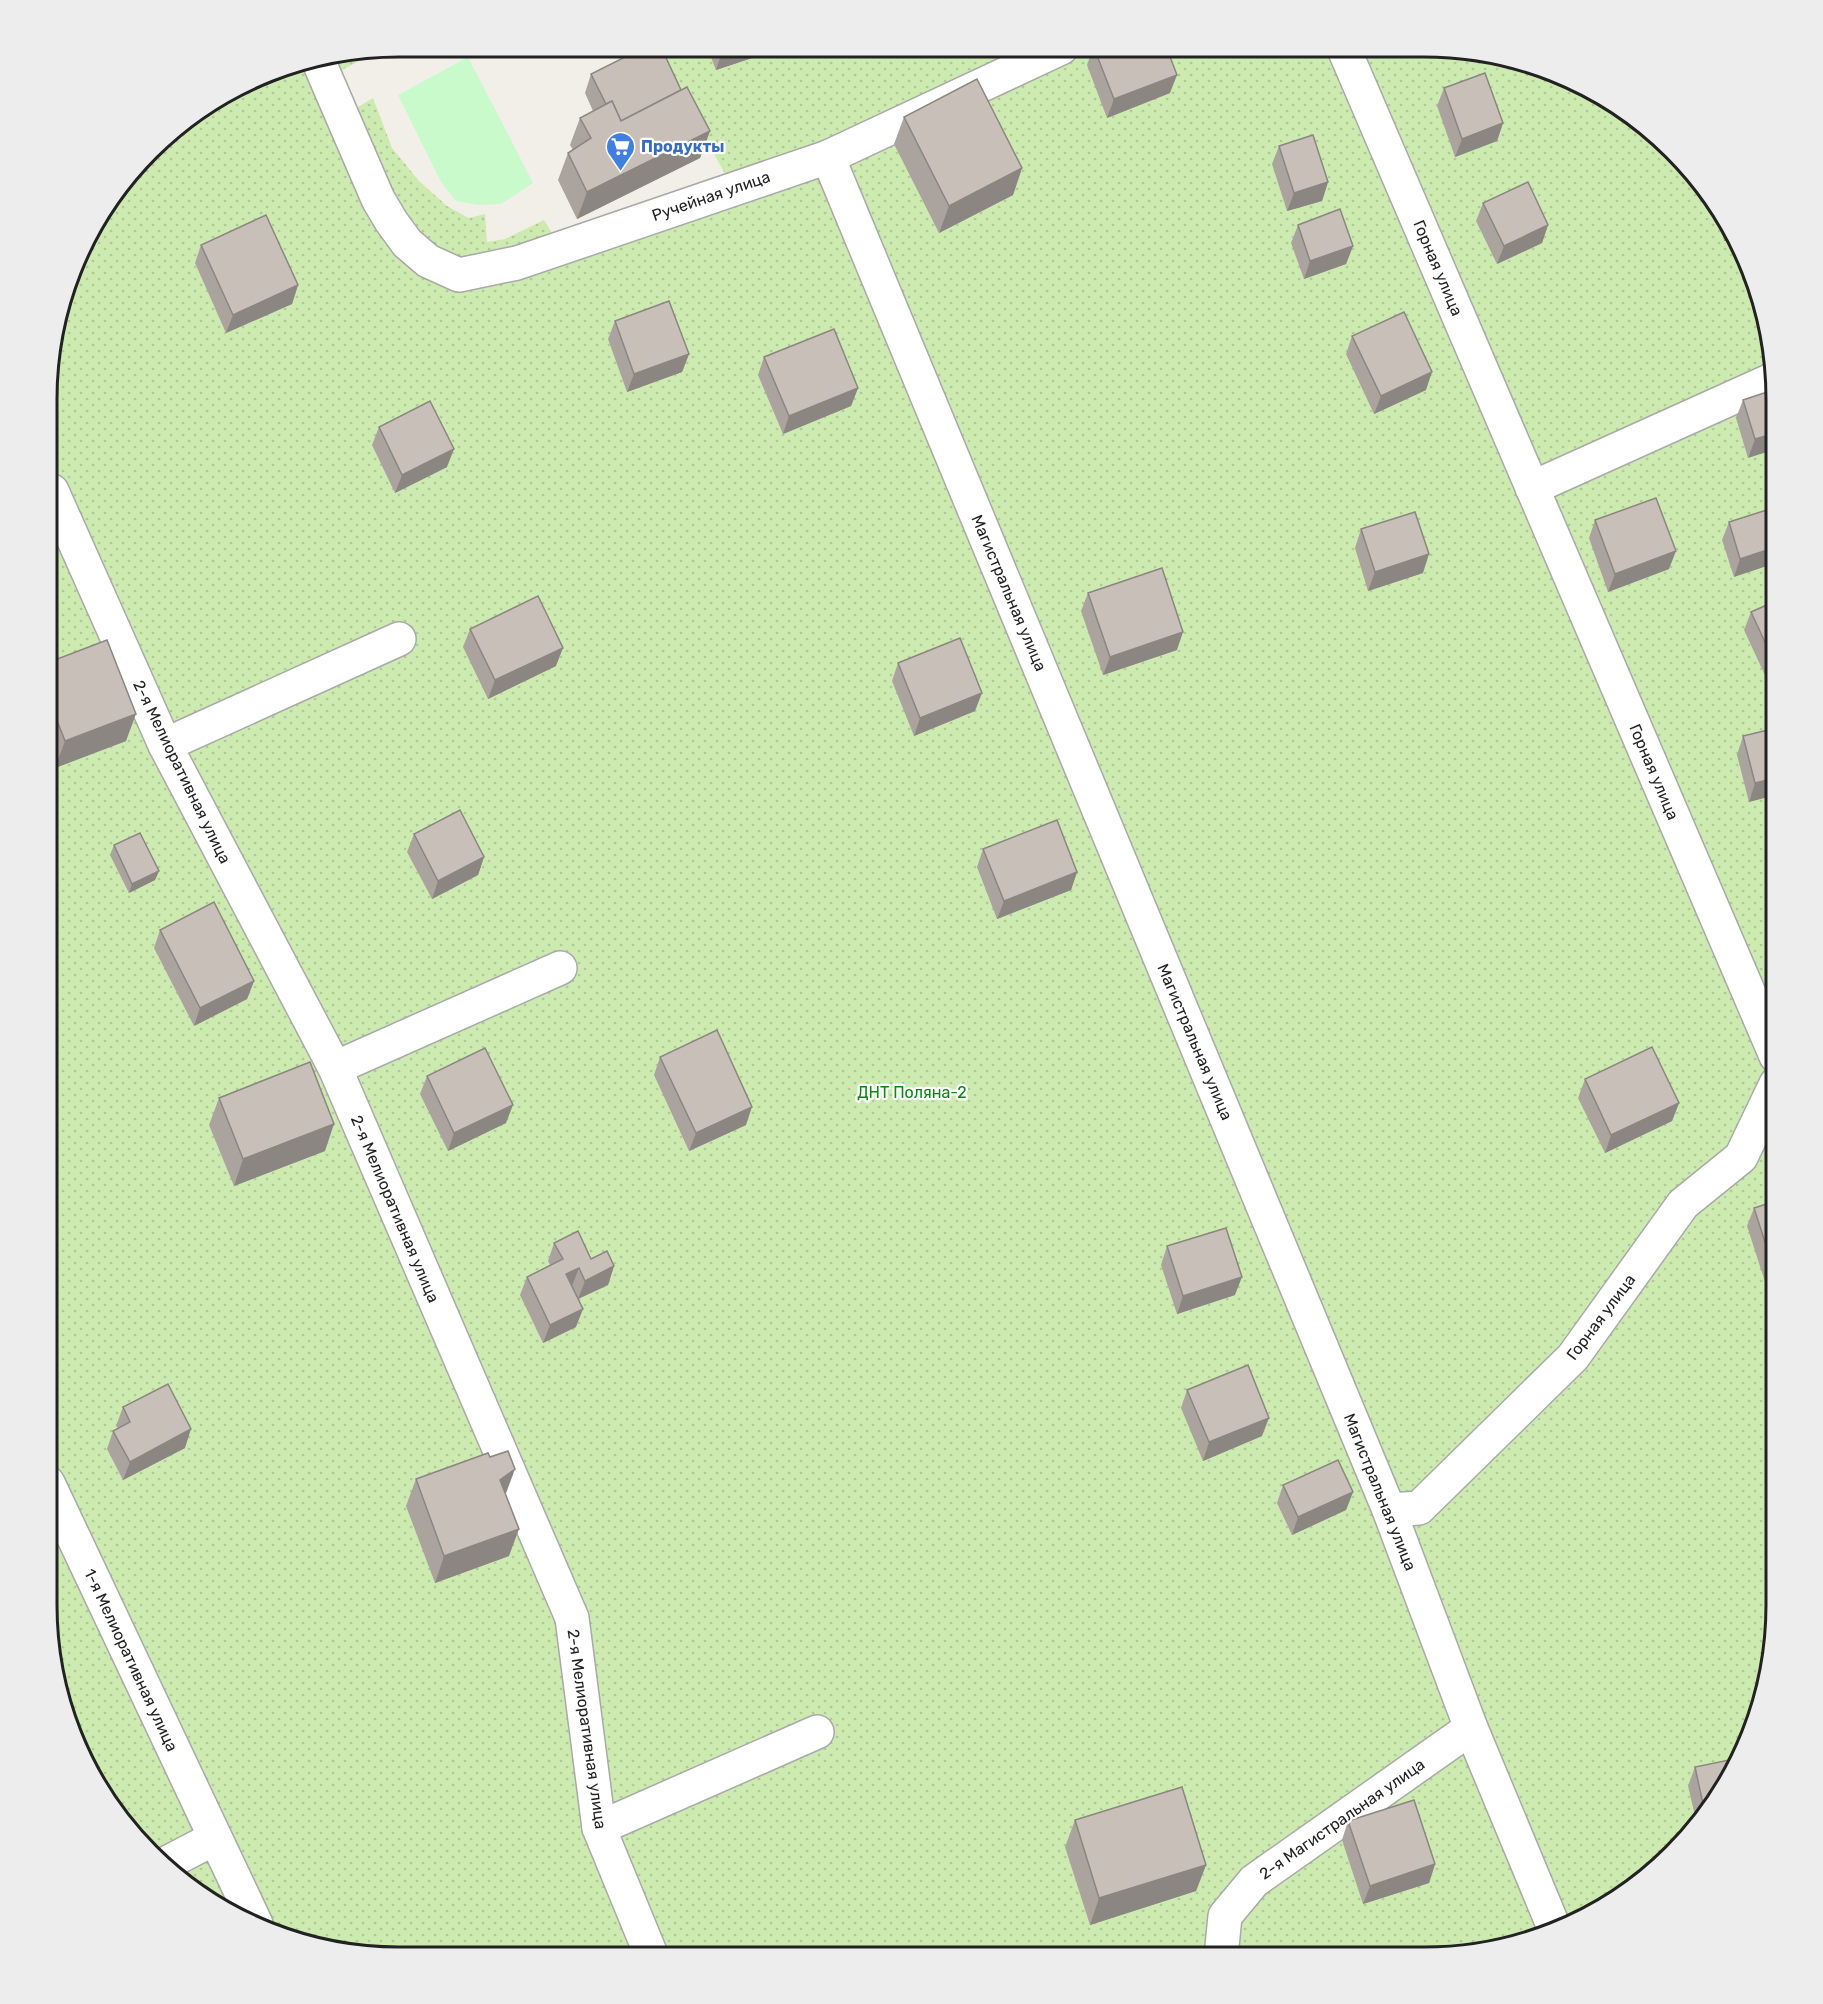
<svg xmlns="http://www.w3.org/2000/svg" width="1823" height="2004" viewBox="0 0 1823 2004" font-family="Rubik,sans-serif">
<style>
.grass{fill:url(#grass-dots)}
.park{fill:#c8facc}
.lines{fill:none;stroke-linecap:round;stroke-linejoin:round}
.minor-casing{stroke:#a9a9a9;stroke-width:36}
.minor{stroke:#fff;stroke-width:33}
.wall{fill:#aba49e}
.shaded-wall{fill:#8b8681}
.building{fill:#c7bfb8;stroke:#8b8681;stroke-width:1.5}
.labels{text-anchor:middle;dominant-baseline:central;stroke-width:4.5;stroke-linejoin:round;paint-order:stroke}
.shop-label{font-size:16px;font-weight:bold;fill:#366cbe;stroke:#fff;text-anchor:start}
.street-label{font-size:16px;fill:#222;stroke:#fff}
.park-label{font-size:16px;fill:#0c8416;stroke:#fff}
.rim{fill:none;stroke:#222;stroke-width:3}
</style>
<defs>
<pattern id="grass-dots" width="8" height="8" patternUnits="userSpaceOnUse" patternTransform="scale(1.5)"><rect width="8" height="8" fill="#cdebb0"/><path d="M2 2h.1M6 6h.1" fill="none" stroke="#b0c997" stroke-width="1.8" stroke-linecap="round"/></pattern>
</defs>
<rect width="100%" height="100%" fill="#f2efe9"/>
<!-- grass -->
<path class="grass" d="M654,47l816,2 131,45 72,55 44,54 41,83 18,90v1252l-12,69 -35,85 -55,72 -54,44 -83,41 -90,18h-1071l-69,-12 -84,-35 -73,-55 -44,-54 -41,-83 -18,-90 6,-1298 41,-107 73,-89 118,-69 75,-12 3,6 -40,21 17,38 33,-20 19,50 27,33 28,25 22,12 16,-4 2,28 18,-3 39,-19 19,31 170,-63z"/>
<!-- park -->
<path class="park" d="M468,57l65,126 -32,21 -22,1 -23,-4 -15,-19 -43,-87z"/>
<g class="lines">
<defs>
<g id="minor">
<path d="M1344,49l432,1007"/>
<path d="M318,60l60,139 13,22 16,22 21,18 31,14 58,-12 311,-106 233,-109"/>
<path d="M828,157l561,1353 82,218 84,202"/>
<path d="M1532,488l244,-110"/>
<path d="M52,491l113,254 170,323 237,550 27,210 53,129"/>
<path d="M165,745l234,-106"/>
<path d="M335,1068l225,-100"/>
<path d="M48,1483l208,441"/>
<path d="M1389,1510l30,-2 154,-151 110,-153 58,-47 35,-73"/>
<path d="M599,1828l218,-96"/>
<path d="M163,1865l52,-27"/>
<path d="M1221,1957l4,-41 29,-35 217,-153"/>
</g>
</defs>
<!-- minor casing -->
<use href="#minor" class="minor-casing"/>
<!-- minor -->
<use href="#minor" class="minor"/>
</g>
<!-- wall -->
<g class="wall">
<path d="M707,47l62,1 -2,5 -51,17z"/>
<path d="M829,48h26l-21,10z"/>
<path d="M1093,48l74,1 3,44 -63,25 -20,-53z"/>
<path d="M591,74l90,16 29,41 -10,27 -123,61 -19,-39 10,-27 5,-3 -3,-5 10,-27 13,-7 -8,-18z"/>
<path d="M1444,88l59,35 -6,18 -42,16 -18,-51z"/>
<path d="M904,117l118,51 -9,27 -74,38 -45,-89z"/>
<path d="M1279,146l49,36 -6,19 -35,10 -15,-47z"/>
<path d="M1483,203l65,22 -6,18 -45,21 -21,-43z"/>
<path d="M1717,204l18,35 -11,2 -7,-35z"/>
<path d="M1298,225l55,21 -7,18 -42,15 -13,-36z"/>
<path d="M201,245l97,40 -6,19 -66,29 -31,-70z"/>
<path d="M615,321l74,33 -7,18 -55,20 -19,-53z"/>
<path d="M1352,336l74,54 -52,24 -28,-60z"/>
<path d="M764,357l94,31 -7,18 -68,28 -25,-59z"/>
<path d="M1776,389l-28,69 -12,-40 7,-18z"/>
<path d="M379,427l68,40 -52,26 -23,-48z"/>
<path d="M1776,507l-42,70 -12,-37 7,-18z"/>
<path d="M1595,520l74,49 -61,23 -19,-54z"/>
<path d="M1361,529l62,44 -55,18 -13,-43z"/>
<path d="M1088,593l89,57 -74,25 -22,-64z"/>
<path d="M1776,601v82l-6,3 -26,-56 7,-18z"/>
<path d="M470,629l86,37 -68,33 -25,-52z"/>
<path d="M52,661l74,80 -71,27 -4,-11z"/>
<path d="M898,663l77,48 -61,25 -22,-55z"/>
<path d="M1776,728l-27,74 -12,-47 6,-19z"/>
<path d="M414,834l70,23 -6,18 -46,24 -25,-47z"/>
<path d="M114,845l45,26 -4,9 -26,13 -19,-38z"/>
<path d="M983,849l94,23 -6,18 -74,29 -20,-52z"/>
<path d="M160,930l94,51 -7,18 -53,27 -40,-78z"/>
<path d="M660,1057l86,68 -57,26 -35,-76z"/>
<path d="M427,1076l79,47 -58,28 -28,-57z"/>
<path d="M1585,1079l94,24 -7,18 -67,32 -27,-55z"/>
<path d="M219,1098l106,53 -91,35 -25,-61z"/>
<path d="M1776,1201v85l-9,2 -20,-62 7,-18z"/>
<path d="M554,1243l37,16 23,7 -6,19 -30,14 -6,-13 4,41 -33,16 -23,-48 7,-18 23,-12 -2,-4z"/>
<path d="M1167,1246l68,49 -58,19 -16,-49z"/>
<path d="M1187,1390l75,46 -59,25 -22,-53z"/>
<path d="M123,1407l62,41 -62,32 -16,-31 6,-18 5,-3 -2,-2z"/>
<path d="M416,1479l90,15 3,62 -74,27 -29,-77z"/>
<path d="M1283,1485l70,7 -7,18 -54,25 -15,-32z"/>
<path d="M1695,1767l34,15 -32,42 -9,-38z"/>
<path d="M1075,1820l131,45 -10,26 -106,34 -25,-78z"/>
<path d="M1348,1821l87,43 -6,19 -66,21 -21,-64z"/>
</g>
<!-- shaded-wall -->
<g class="shaded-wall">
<path d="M736,47l33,1 -2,5 -51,17 6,-18z"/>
<path d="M838,48h17l-21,10z"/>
<path d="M1177,75l-7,18 -63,25 7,-19z"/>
<path d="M1503,123l-6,18 -42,16 7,-18z"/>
<path d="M710,131l-10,27 -123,61 10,-27z"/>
<path d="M1022,168l-9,27 -74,38 10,-27z"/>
<path d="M1328,182l-6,19 -35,10 7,-18z"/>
<path d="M1548,225l-6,18 -45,21 7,-18z"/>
<path d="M1731,231l4,8 -11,2 4,-9z"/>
<path d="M1353,246l-7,18 -42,15 6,-18z"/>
<path d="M298,285l-6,19 -66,29 7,-18z"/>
<path d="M689,354l-7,18 -55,20 7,-18z"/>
<path d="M1432,372l-6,18 -52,24 7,-18z"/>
<path d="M858,388l-7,18 -68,28 6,-18z"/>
<path d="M1776,433v16l-28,9 7,-19z"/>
<path d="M454,449l-7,18 -52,26 7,-18z"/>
<path d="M1776,547v16l-42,14 6,-18z"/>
<path d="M1676,551l-7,18 -61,23 7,-18z"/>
<path d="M1429,554l-6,19 -55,18 7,-19z"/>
<path d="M1183,632l-6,18 -74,25 7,-18z"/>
<path d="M563,648l-7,18 -68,33 7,-19z"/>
<path d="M1776,669v14l-6,3z"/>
<path d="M982,693l-7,18 -61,25 6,-18z"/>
<path d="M136,714l-10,27 -71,27 10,-27z"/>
<path d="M1776,778v17l-27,7 6,-19z"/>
<path d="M484,857l-6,18 -46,24 6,-18z"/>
<path d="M159,871l-4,9 -26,13 3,-9z"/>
<path d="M1077,872l-6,18 -74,29 7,-18z"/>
<path d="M254,981l-7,18 -53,27 6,-18z"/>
<path d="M1679,1103l-7,18 -67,32 6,-18z"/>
<path d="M513,1105l-7,18 -58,28 6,-18z"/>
<path d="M752,1107l-6,18 -57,26 7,-18z"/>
<path d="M334,1124l-9,27 -91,35 9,-27z"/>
<path d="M614,1266l-6,19 -30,14 7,-18z"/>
<path d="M579,1268l-7,18 -6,-12z"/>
<path d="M1776,1269v17l-9,2 7,-18z"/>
<path d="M1242,1277l-7,18 -58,19 6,-18z"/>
<path d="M583,1309l-7,18 -33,16 7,-18z"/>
<path d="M1269,1418l-7,18 -59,25 6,-19z"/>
<path d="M191,1429l-6,19 -62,32 7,-18z"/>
<path d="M515,1469l-10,27 -5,-16z"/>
<path d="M1353,1492l-7,18 -54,25 6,-18z"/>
<path d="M519,1529l-10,27 -74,27 9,-27z"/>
<path d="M1435,1864l-6,19 -66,21 7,-18z"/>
<path d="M1206,1865l-10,26 -106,34 9,-27z"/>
</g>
<!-- building -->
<g class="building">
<path d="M645,47h16l20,43 -60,31 -9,-20 -6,3 -15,-30z"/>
<path d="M720,47h16l-14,5z"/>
<path d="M1094,48l73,1 10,26 -63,24z"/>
<path d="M1485,73l18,50 -41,16 -18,-51z"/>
<path d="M977,79l45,89 -73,38 -45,-89z"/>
<path d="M687,87l23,44 -123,61 -19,-39 23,-15 -11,-20 32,-17 9,20z"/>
<path d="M1313,135l15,47 -34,11 -15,-47z"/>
<path d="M1528,182l20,43 -44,21 -21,-43z"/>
<path d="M1340,209l13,37 -43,15 -12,-36z"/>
<path d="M266,215l32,70 -65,30 -32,-70z"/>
<path d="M1725,219l6,12 -3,1z"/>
<path d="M669,301l20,53 -55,20 -19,-53z"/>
<path d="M1404,312l28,60 -51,24 -29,-60z"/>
<path d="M834,329l24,59 -69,28 -25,-59z"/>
<path d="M1776,389v44l-21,6 -12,-39z"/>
<path d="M430,401l24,48 -52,26 -23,-48z"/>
<path d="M1656,498l20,53 -61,23 -20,-54z"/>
<path d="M1776,507v40l-36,12 -11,-37z"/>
<path d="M1415,512l14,42 -54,18 -14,-43z"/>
<path d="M1162,568l21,64 -73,25 -22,-64z"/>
<path d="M538,596l25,52 -68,32 -25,-51z"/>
<path d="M1776,601v65l-25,-54z"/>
<path d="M960,638l22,55 -62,25 -22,-55z"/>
<path d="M107,640l29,74 -71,27 -14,-36 1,-44z"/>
<path d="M1776,728v50l-21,5 -12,-47z"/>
<path d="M460,810l24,47 -46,24 -24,-47z"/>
<path d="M1057,820l20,52 -73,29 -21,-52z"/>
<path d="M140,833l19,38 -27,13 -18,-39z"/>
<path d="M214,902l40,79 -54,27 -40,-78z"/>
<path d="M717,1030l35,77 -56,26 -36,-76z"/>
<path d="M1652,1047l27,56 -68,32 -26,-56z"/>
<path d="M485,1048l28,57 -59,28 -27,-57z"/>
<path d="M310,1062l24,62 -91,35 -24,-61z"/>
<path d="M1776,1201v68l-2,1 -20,-62z"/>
<path d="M1226,1228l16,49 -59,19 -16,-50z"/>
<path d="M578,1231l13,28 16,-8 7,15 -29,15 -6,-13 -13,6 17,35 -33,16 -23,-48 36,-18 -9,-16z"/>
<path d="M1248,1365l21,53 -60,24 -22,-52z"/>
<path d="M168,1384l23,45 -61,33 -17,-31 17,-9 -7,-15z"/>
<path d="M508,1451l7,18 -15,11 19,49 -75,27 -28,-77 72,-26 2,4z"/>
<path d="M1338,1460l15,32 -55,25 -15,-32z"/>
<path d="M1739,1758l-10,24 -24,31 -10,-46z"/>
<path d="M1182,1787l24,78 -107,33 -24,-78z"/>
<path d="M1414,1800l21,64 -65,22 -22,-65z"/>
</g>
<!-- icons -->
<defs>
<symbol id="supermarket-pin" viewBox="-11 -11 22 30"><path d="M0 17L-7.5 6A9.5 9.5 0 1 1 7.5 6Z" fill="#3f7fe0" stroke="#fff"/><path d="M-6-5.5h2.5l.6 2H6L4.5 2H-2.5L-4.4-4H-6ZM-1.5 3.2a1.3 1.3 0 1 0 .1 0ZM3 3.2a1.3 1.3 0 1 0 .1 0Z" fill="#fff"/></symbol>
</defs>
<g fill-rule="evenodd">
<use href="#supermarket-pin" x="604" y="130" width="33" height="45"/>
</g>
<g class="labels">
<!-- shop labels -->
<g class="shop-label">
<text x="641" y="146">Продукты</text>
</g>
<!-- street labels -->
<g class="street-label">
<text transform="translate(711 196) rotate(-19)">Ручейная улица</text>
<text transform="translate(1438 268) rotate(67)">Горная улица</text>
<text transform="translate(1009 593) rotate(67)">Магистральная улица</text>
<text transform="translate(182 772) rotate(64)">2-я Мелиоративная улица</text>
<text transform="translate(1654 772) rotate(67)">Горная улица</text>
<text transform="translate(1195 1042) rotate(67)">Магистральная улица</text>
<text transform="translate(395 1209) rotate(67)">2-я Мелиоративная улица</text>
<text transform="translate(1601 1317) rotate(-53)">Горная улица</text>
<text transform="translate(1380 1492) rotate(68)">Магистральная улица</text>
<text transform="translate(131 1660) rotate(65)">1-я Мелиоративная улица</text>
<text transform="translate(587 1729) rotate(82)">2-я Мелиоративная улица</text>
<text transform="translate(1342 1819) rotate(-35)">2-я Магистральная улица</text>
</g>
<!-- park labels -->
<g class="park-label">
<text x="912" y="1092">ДНТ Поляна-2</text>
</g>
</g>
<!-- crop -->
<path d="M0 0H1823V2004H0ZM399 57H1424A342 342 0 0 1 1766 399V1605A342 342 0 0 1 1424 1947H399A342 342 0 0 1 57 1605V399A342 342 0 0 1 399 57Z" fill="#ededed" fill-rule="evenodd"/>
<path class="rim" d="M399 57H1424A342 342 0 0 1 1766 399V1605A342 342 0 0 1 1424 1947H399A342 342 0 0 1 57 1605V399A342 342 0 0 1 399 57Z"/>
</svg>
